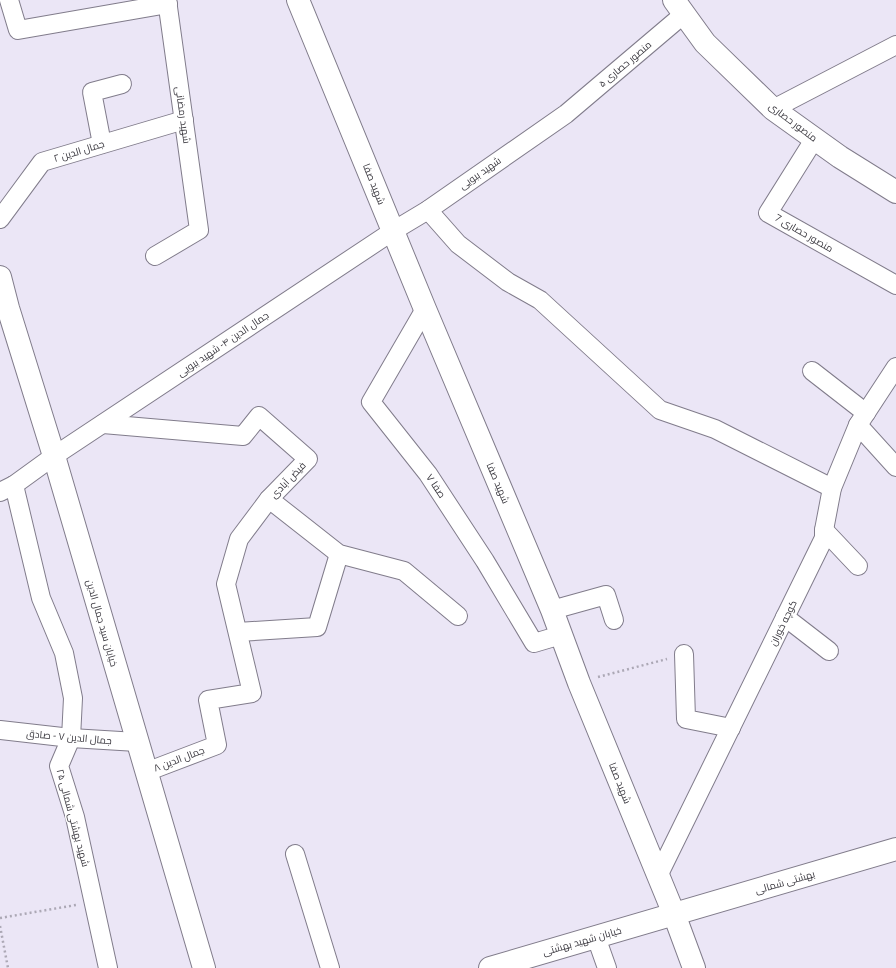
<svg xmlns="http://www.w3.org/2000/svg" width="896" height="968" viewBox="0 0 896 968" font-family="Roboto,Cairo,sans-serif">
<style>
.lines{fill:none;stroke-linecap:round;stroke-linejoin:round}
.street-casing{stroke:#817c8b;stroke-width:20}
.secondary-casing{stroke:#817c8b;stroke-width:24}
.path{stroke:#aca8b5;stroke-width:2.5;stroke-dasharray:2 3;stroke-linecap:butt}
.street{stroke:#fff;stroke-width:18}
.secondary{stroke:#fff;stroke-width:22}
.labels{text-anchor:middle;dominant-baseline:central;stroke-width:3;stroke-linejoin:round;paint-order:stroke}
.street-label{font-size:10px;fill:#39373e;stroke:#fff}
</style>
<rect width="100%" height="100%" fill="#ebe6f6"/>
<g class="lines">
<defs>
<g id="street">
<path d="M9,0l9,30 150,-26"/>
<path d="M773,109l123,-64"/>
<path d="M815,138l-47,75 128,72"/>
<path d="M102,144l-10,-52 30,-8"/>
<path d="M428,210l30,34 50,38 32,18 120,110 55,19 117,59"/>
<path d="M0,219l42,-57 142,-42"/>
<path d="M155,256l44,-26 -32,-230"/>
<path d="M425,309l-54,93 57,72 57,87 49,82 27,-8"/>
<path d="M812,371l54,42"/>
<path d="M103,424l140,12 16,-20 49,43 -39,40 -30,40 -13,45 26,109 -44,7 9,45 -71,27"/>
<path d="M858,425l38,42"/>
<path d="M14,485l27,113 23,55 9,45 -2,40 -12,28 16,51 33,151"/>
<path d="M0,492l14,-7 40,-29 339,-225 35,-21 138,-96 118,-100"/>
<path d="M269,499l70,55 65,17 54,45"/>
<path d="M824,530l34,36"/>
<path d="M552,610l54,-15 8,25"/>
<path d="M785,617l44,34"/>
<path d="M238,632l79,-5 22,-73"/>
<path d="M684,654l2,65 45,9"/>
<path d="M0,730l71,8 66,4"/>
<path d="M295,854l35,114"/>
<path d="M658,876l166,-338v-8l8,-42 26,-63 38,-58"/>
<path d="M596,937l11,31"/>
</g>
<g id="secondary">
<path d="M298,0l127,309 127,301 27,73 95,231 20,54"/>
<path d="M674,0l10,14 21,29 68,66 67,48 56,35"/>
<path d="M0,277l8,31 46,148 150,512"/>
<path d="M490,968l406,-119"/>
</g>
</defs>
<!-- street casing -->
<use href="#street" class="street-casing"/>
<!-- secondary casing -->
<use href="#secondary" class="secondary-casing"/>
<!-- path -->
<g class="path">
<path d="M598,677l69,-18"/>
<path d="M0,918l76,-13"/>
<path d="M0,926l8,42"/>
</g>
<!-- street -->
<use href="#street" class="street"/>
<!-- secondary -->
<use href="#secondary" class="secondary"/>
</g>
<g class="labels">
<!-- street labels -->
<g class="street-label">
<text transform="translate(625 64) rotate(-40)">منصور حصاری ۵</text>
<text transform="translate(183 115) rotate(82)">شهید رمضانی</text>
<text transform="translate(793 122) rotate(37)">منصور حصاری</text>
<text transform="translate(79 151) rotate(-17)">جمال الدین ۲</text>
<text transform="translate(480 173) rotate(-35)">شهید ببویی</text>
<text transform="translate(374 184) rotate(68)">شهید صفا</text>
<text transform="translate(804 233) rotate(30)">منصور حصاری 7</text>
<text transform="translate(223 344) rotate(-34)">جمال الدین ۴- شهید ببویی</text>
<text transform="translate(288 480) rotate(-46)">فیض آبادی</text>
<text transform="translate(498 483) rotate(67)">شهید صفا</text>
<text transform="translate(436 486) rotate(56)">صفا ۷</text>
<text transform="translate(102 623) rotate(74)">خیابان سید جمال الدین</text>
<text transform="translate(783 623) rotate(-64)">کوچه خوران</text>
<text transform="translate(69 737) rotate(5)">جمال الدین ۷ - صادق</text>
<text transform="translate(179 759) rotate(-21)">جمال الدین ۸</text>
<text transform="translate(620 783) rotate(68)">شهید صفا</text>
<text transform="translate(73 818) rotate(75)">۲۵ شهید بهشتی شمالی</text>
<text transform="translate(785 882) rotate(-16)">بهشتی شمالی</text>
<text transform="translate(582 941) rotate(-16)">خیابان شهید بهشتی</text>
</g>
</g>
</svg>
